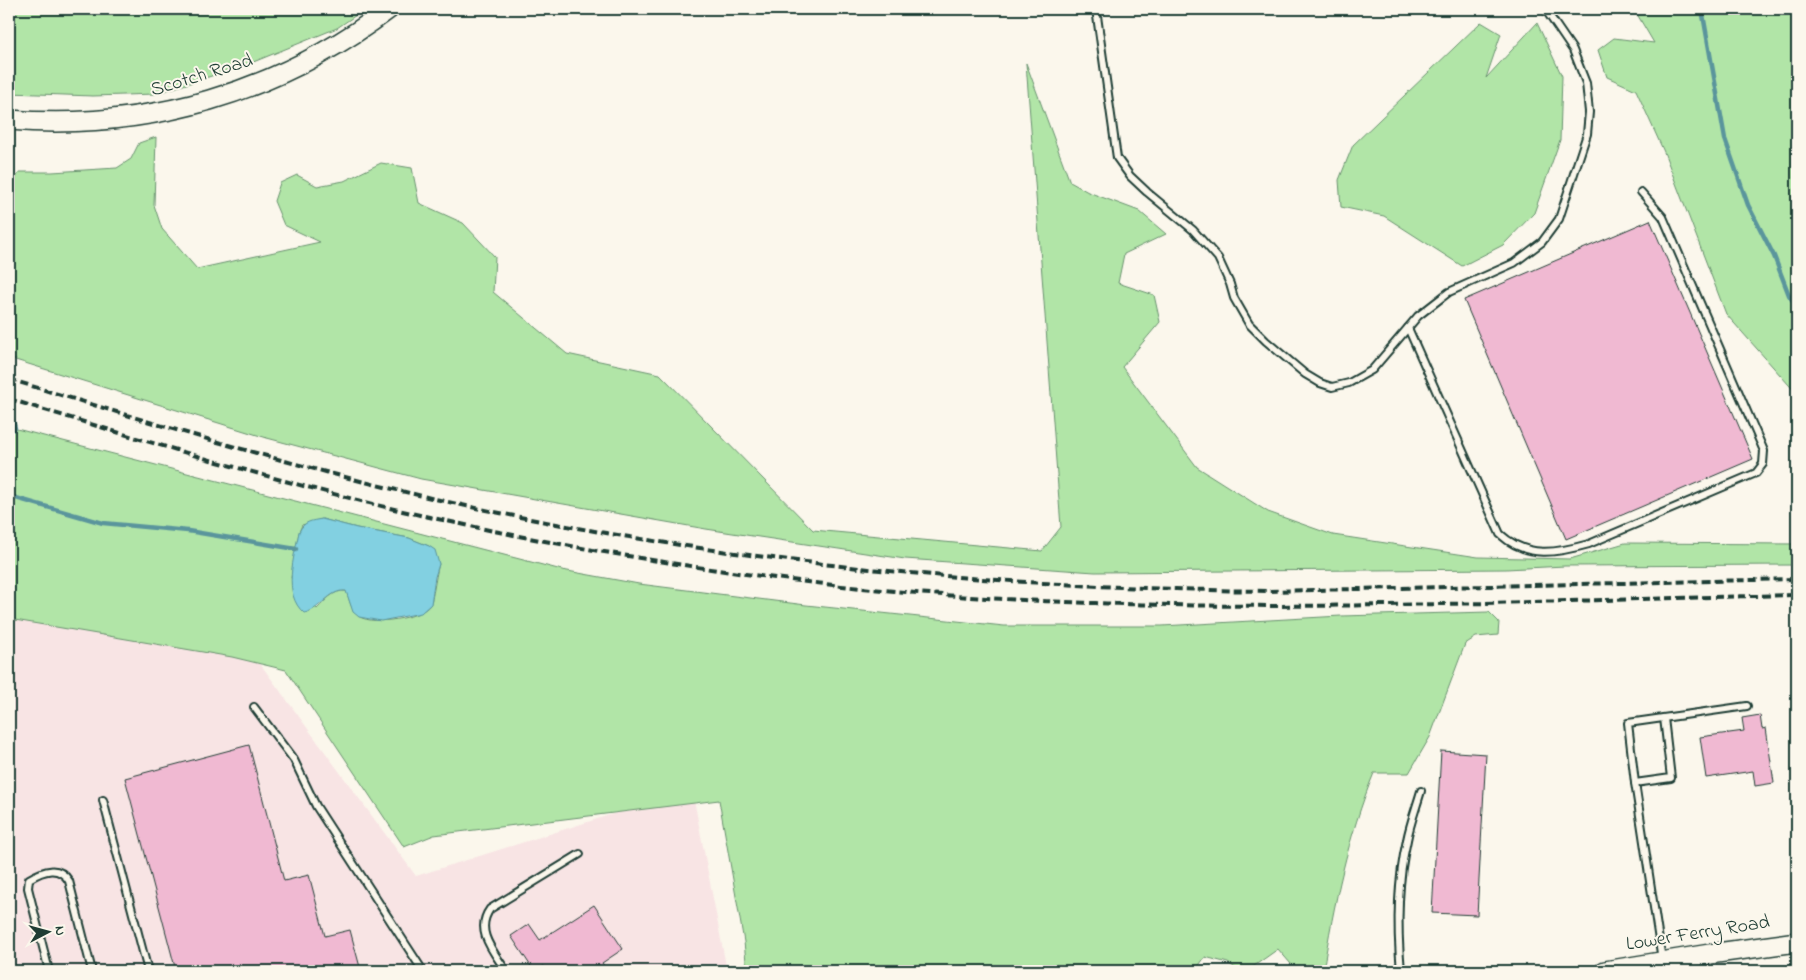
<svg xmlns="http://www.w3.org/2000/svg" width="1806" height="980" viewBox="0 0 1806 980" font-family="'Indie Flower',sans-serif">
<style>
.built{fill:#f8e4e4}
.green{fill:#b1e5a7;stroke:#68916e;fill-rule:evenodd}
.water{fill:#82d0e1;stroke:#5a959c}
.lines{fill:none;stroke-linecap:round;stroke-linejoin:round}
.stream{stroke:#5a959c;stroke-width:4.5}
.building{fill:#f0b9d2;stroke:#1f3d34}
.lane-casing{stroke:#1f3d34;stroke-width:10}
.secondary-casing{stroke:#1f3d34;stroke-width:22}
.lane{stroke:#fbf7ec;stroke-width:6}
.secondary{stroke:#fbf7ec;stroke-width:19}
.rail{stroke:#1f3d34;stroke-width:4;stroke-dasharray:8 4;stroke-linecap:butt}
.labels{text-anchor:middle;dominant-baseline:central;stroke-width:4;stroke-linejoin:round;paint-order:stroke}
.street-label{font-size:20px;fill:#1f3d34;stroke:#fbf7ec}
</style>
<rect width="100%" height="100%" fill="#fbf7ec"/>
<filter id="ink" filterUnits="userSpaceOnUse"><feTurbulence type="fractalNoise" baseFrequency=".02" numOctaves="2"/><feDisplacementMap in="SourceGraphic" scale="10" xChannelSelector="R" yChannelSelector="G"/><feConvolveMatrix kernelMatrix="1 2 1 2 8 2 1 2 1" color-interpolation-filters="sRGB"/></filter>
<g filter="url(#ink)">
<!-- built -->
<path class="built" d="M9,607l233,32 174,237 276,-87 35,182h-718z"/>
<!-- green -->
<g class="green">
<path d="M9,9h356l-28,19 -91,37 -91,29 -62,2 -84,-3z"/>
<path d="M1634,9h163v385l-71,-80 -62,-162 -28,-62 -29,-13 -9,-27 16,-12 40,5z"/>
<path d="M1481,22l20,12 -15,44 51,-55 25,53 -2,64 -26,73 -31,32 -41,21 -78,-50 -43,-9 -2,-27 14,-35z"/>
<path d="M1026,63l44,119 18,10 51,19 27,23 -42,20 -6,29 36,12 6,27 -38,45 75,100 71,45 65,23 145,22 92,2 55,-16 172,1v21l-232,1 -59,3 -411,3 -190,-13 -199,-30 -285,-50 -154,-41 -258,-80v-171l11,-15h32l65,-4 14,-9 8,-16 17,-6 -2,68 8,24 35,40 123,-27 -36,-17 -10,-24 6,-18 17,-8 20,11 27,-5 37,-18 31,5 7,35 44,20 32,34 -2,35 74,62 93,20 153,156 229,21 19,-24z"/>
<path d="M9,427l553,143 77,14 167,21 198,21h158l179,-10 148,-4 10,10 -1,13 -22,2 -11,7 -35,93 -21,36h-35c-26,63 -40,131 -51,198h-26l-19,-22 -31,22h-7l-12,-8 -23,-6 -10,14h-448l-3,-29 -25,-142 -285,35 -30,12 -118,-177 -54,-13 -223,-38zM322,519l35,9 52,10 20,8 10,18c-3,9 -6,36 -9,41 -10,14 -56,20 -70,12 -10,-6 -10,-18 -14,-26 -13,-1 -20,9 -29,18l-26,-31 8,-46 3,-7z"/>
</g>
<!-- water -->
<path class="water" d="M322,519l35,9 52,10 20,8 6,4 4,14 -4,13 -4,27 -10,9 -40,8 -22,-4 -6,-5 -7,-21c-17,-2 -25,19 -42,22 -22,-19 -10,-56 -5,-81 5,-11 12,-11 23,-13z"/>
<g class="lines">
<!-- stream -->
<g class="stream">
<path d="M1702,9l23,130 23,66 26,51 15,39 8,12"/>
<path d="M9,432l6,-4 -5,-16"/>
<path d="M9,496l94,27 85,8 108,18"/>
</g>
</g>
<!-- building -->
<g class="building">
<path d="M1650,220l103,239 -187,80 -102,-239z"/>
<path d="M1760,715l2,14 4,-1 8,55 -19,3 -2,-15 -47,7 -6,-41 44,-6 -2,-13z"/>
<path d="M249,745l35,136 25,-6 16,61 25,-6 11,41h-185l-51,-193z"/>
<path d="M1441,751l45,3 -9,161 -45,-2z"/>
<path d="M594,905l29,44 -21,14 6,8h-61l-3,-5 -10,5 -23,-35 18,-12 11,16z"/>
</g>
<g class="lines">
<defs>
<g id="lane">
<path d="M1096,9l21,149 13,18 17,16 46,38 25,28 12,26 4,14 15,26 17,17 39,33 15,9 12,4 17,-4 23,-13 46,-54 31,-24 65,-29 28,-21 17,-23 28,-85 2,-22 -3,-29 -13,-33 -28,-41"/>
<path d="M1408,328l92,206c27,25 57,19 89,10l167,-71 7,-9 1,-13 -101,-234 -22,-25"/>
<path d="M254,707l40,53 22,46 107,165"/>
<path d="M1635,783l36,-5 -7,-60"/>
<path d="M103,800l45,171"/>
<path d="M1662,960l-27,-177 -7,-60 119,-17"/>
<path d="M49,971l-21,-83 1,-9c15,-9 30,-14 40,2l23,90"/>
<path d="M506,971c-12,-19 -32,-40 -16,-62l90,-55"/>
<path d="M1401,971c-4,-43 -4,-88 6,-131 3,-16 9,-32 14,-49"/>
</g>
<g id="secondary">
<path d="M9,120c138,11 269,-27 380,-111"/>
<path d="M1605,971l105,-17 87,-12"/>
</g>
</defs>
<!-- lane casing -->
<use href="#lane" class="lane-casing"/>
<!-- secondary casing -->
<use href="#secondary" class="secondary-casing"/>
<!-- lane -->
<use href="#lane" class="lane"/>
<!-- secondary -->
<use href="#secondary" class="secondary"/>
<!-- rail -->
<g class="rail">
<path d="M9,379c162,50 324,100 491,134 254,52 511,75 769,78l528,-12"/>
<path d="M9,399c127,39 255,79 385,110 145,34 291,59 439,76 320,35 643,17 964,10"/>
</g>
</g>
</g>
<g class="labels">
<!-- street labels -->
<g class="street-label">
<text transform="translate(202 76) rotate(-17)">Scotch Road</text>
<text transform="translate(1698 934) rotate(-9)">Lower Ferry Road</text>
</g>
</g>
<!-- margin -->
<rect width="1806" height="980" fill="none" stroke="#fbf7ec" stroke-width="30"/>
<rect x="15" y="15" width="1776" height="950" fill="none" stroke="#1f3d34" stroke-width="2" filter="url(#ink)"/>
<!-- north arrow -->
<g transform="translate(48 932) rotate(84)" stroke="#fbf7ec" stroke-width="4" paint-order="stroke">
<path d="M0-4L9 19L0 12L-9 19Z" fill="#1f3d34"/>
<text y="-8" font-size="14" font-weight="bold" text-anchor="middle" fill="#1f3d34">N</text>
</g>
</svg>
